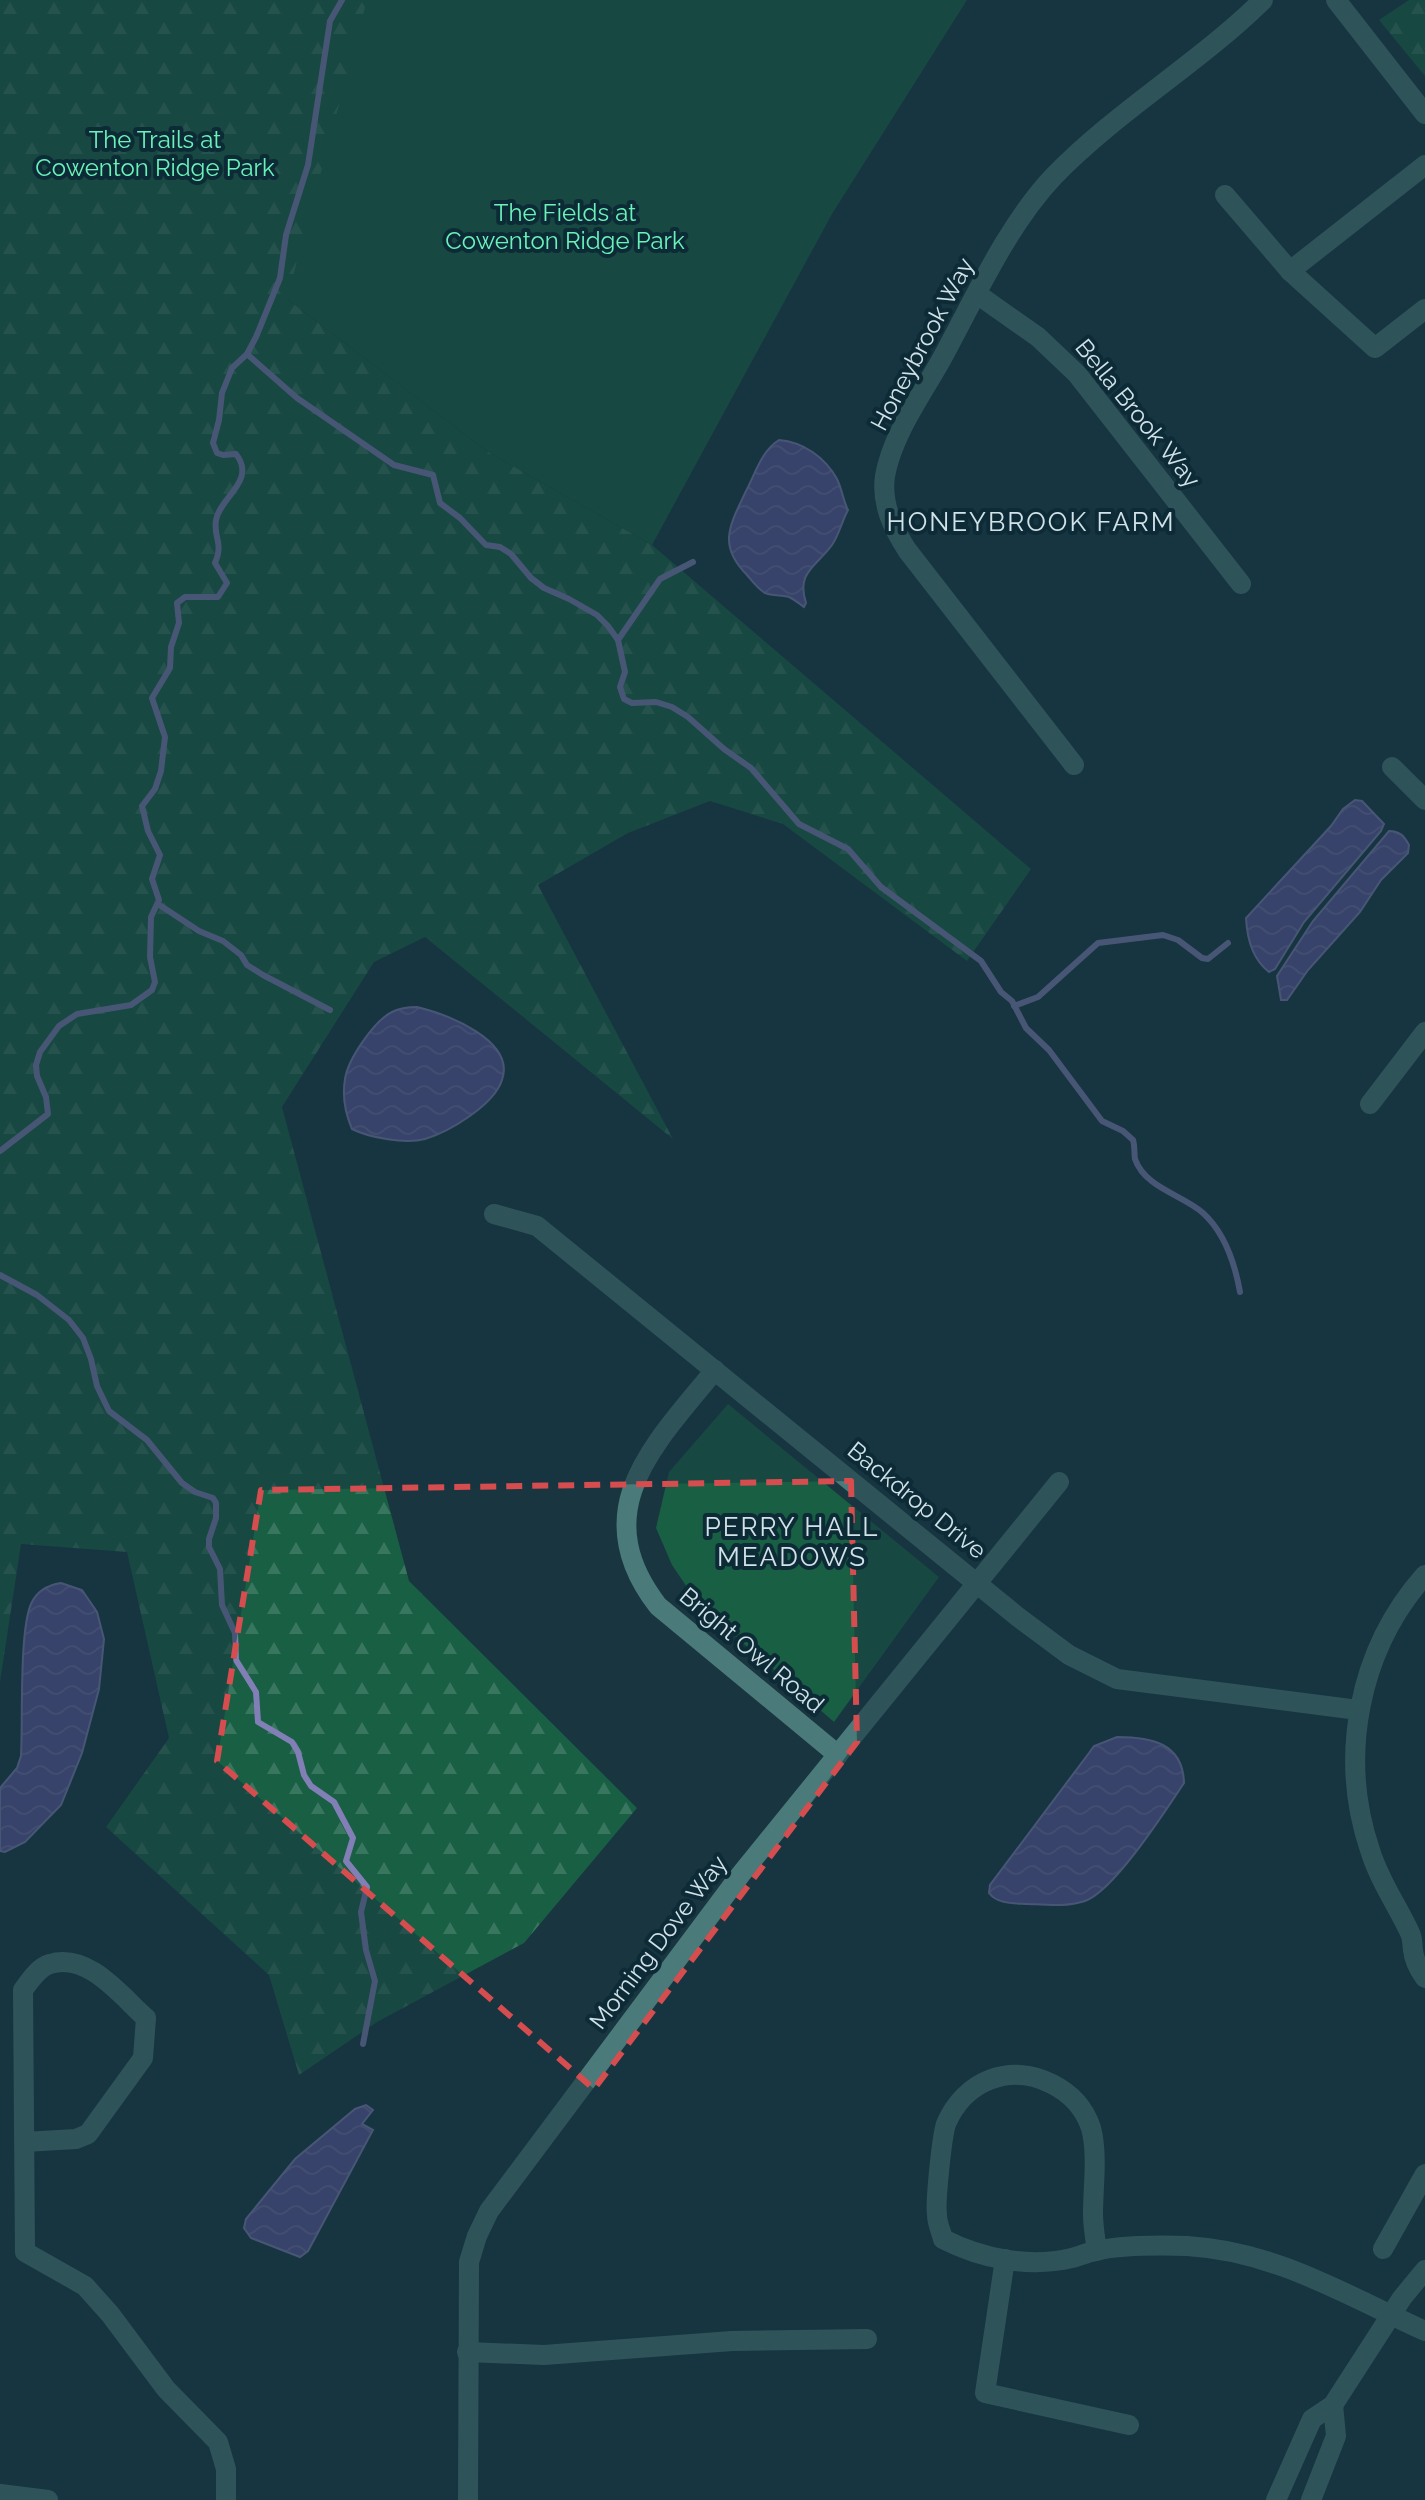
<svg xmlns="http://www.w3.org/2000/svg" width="1425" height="2500" viewBox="0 0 1425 2500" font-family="Raleway,sans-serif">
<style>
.green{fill:#185f44}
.forest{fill:url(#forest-firs)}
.water{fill:url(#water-waves);stroke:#817fb5;stroke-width:2}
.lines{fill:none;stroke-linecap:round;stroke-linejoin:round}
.stream{stroke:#817fb5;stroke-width:6}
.minor{stroke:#4a7a79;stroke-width:20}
.marked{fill:none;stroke:#d54d4f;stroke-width:6;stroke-dasharray:16 10;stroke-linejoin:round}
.labels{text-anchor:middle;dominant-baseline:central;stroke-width:8;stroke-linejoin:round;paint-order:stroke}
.park-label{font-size:24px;fill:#6af2b9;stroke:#0d2b36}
.street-label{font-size:24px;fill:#d2e2e9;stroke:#0d2b36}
.neighbourhood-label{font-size:26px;letter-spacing:2px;fill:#d2e2e9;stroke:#0d2b36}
</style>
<defs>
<pattern id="forest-firs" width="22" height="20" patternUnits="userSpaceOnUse" patternTransform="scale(2)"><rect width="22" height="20" fill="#185f44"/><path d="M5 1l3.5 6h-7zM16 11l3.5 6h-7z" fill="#39765f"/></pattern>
<pattern id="water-waves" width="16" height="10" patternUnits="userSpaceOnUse" patternTransform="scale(2)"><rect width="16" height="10" fill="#5e559f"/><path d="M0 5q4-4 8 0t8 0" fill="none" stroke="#746dac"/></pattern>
</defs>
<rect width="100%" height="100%" fill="#183540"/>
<!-- green -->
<g class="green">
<path d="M0,0h967l-135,214 -180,331 -164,-93 -201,-153z"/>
<path d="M728,1404l211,173 -105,145 -135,-117 -27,-40 -16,-37 13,-56z"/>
</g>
<!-- forest -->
<g class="forest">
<path d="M0,0h367l-80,299 201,153 164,93 379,324 -64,92 -184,-137 -73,-23 -82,32 -90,52 135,254 -248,-202 -51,25 -92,145 127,474 228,227 -113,135 -147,79 -78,53 -30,-100 -163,-148 63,-89 -42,-186 -106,-8 -21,138z"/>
<path d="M1409,0h16v76l-46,-56z"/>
</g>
<!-- water -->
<g class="water">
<path d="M779,440c24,2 46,17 58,39 5,10 6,21 11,31 -6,11 -9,25 -16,35 -16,22 -36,27 -26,58l-2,4c-4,-3 -9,-7 -15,-10 -7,-2 -17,-1 -24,-4 -7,-4 -13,-12 -18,-18 -30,-30 -17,-50 -1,-84 9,-17 16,-41 33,-51z"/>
<path d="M1355,800l7,1 22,23 -3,7 -77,91 -29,47 -6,3c-17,-13 -22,-34 -23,-54l85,-92 12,-17z"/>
<path d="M1389,831c11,0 15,5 20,14l-1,8 -27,27 -21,32 -52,58 -21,30h-6l-4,-24 36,-55z"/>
<path d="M417,1007c29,7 99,33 85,73 -8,25 -53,52 -77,59 -20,5 -55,-1 -73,-10 -7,-16 -10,-32 -7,-50 3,-20 29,-58 47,-67 8,-4 16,-5 25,-5z"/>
<path d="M61,1583l21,7 15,22 7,27 -5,50 -17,64 -21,52 -36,37 -20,10 -5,-1v-63l17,-20 4,-12c2,-35 -2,-124 10,-152 6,-14 17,-19 30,-21z"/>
<path d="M1117,1737c34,0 66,6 67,46 -18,27 -70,108 -99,118 -18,6 -37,4 -56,3 -13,-1 -31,1 -40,-11l1,-8 99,-132 5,-7z"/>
<path d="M366,2105l7,5 -11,14 11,6 -65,121 -8,6 -49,-19 -7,-10 2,-9 49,-60 60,-50z"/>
</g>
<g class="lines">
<!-- stream -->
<g class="stream">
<path d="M247,354l50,44 97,67 39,10 7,28 20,15 26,27 14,2 11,7 20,24 13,10 25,11 28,16 11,11 10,14 7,32 -5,15 4,12 8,4 24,-1 16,5 16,10 36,32 27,19 48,56 49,25 33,38 100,74 20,31 11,9 14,27 23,22 53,71 21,10 10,9c2,6 1,13 2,19 10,29 48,36 68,54 22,20 32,51 37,79"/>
<path d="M618,640l42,-61 33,-17"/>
<path d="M158,904l41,27 24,10 18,14 6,10 16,10 67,35"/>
<path d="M1014,1006l24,-9 60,-54 65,-8 15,5 24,18 6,1 20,-16"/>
<path d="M0,1151l48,-37 -2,-17 -9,-21 -1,-11 4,-13 19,-26 18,-12 54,-9 21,-15 3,-8 -5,-25 1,-40 8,-17 -7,-21 8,-24 -12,-24 -6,-25 13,-17 6,-18 4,-34 -13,-39 18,-30 1,-21 8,-24 -2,-20 8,-6h33l9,-14 -12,-20c9,-21 -2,-25 1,-43 4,-23 41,-39 20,-66l-13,1 -6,-2 -4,-10 6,-23 3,-27 10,-25 15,-14 9,-17 24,-59 6,-43 22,-70 22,-144 12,-21"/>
<path d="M0,1275l37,20 32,25 14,18 8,21 6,27 12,25 38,29 35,43 13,9 18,6 3,5v15l-7,21v8l11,22 2,36 13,28 1,27 20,32 2,30 34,20 6,10 6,23 7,11 23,16 19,36 -7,23 21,26 -6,25 5,38 9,31 -12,63"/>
</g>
<!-- minor -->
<g class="minor">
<path d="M1336,0l89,114"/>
<path d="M1225,195l65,76 85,77 50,-39"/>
<path d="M1290,271l135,-106"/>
<path d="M977,294l61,43 39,37 164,210"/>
<path d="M1074,765l-167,-215c-14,-22 -26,-46 -22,-74 7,-40 35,-79 55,-114 33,-60 67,-137 114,-186 63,-65 144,-112 209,-176"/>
<path d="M1392,767l33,33"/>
<path d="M1370,1104l55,-72"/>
<path d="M494,1214l43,12 481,391 51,38 48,24 241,31"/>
<path d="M715,1370c-60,74 -131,140 -57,236l180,149"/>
<path d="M1425,1575c-66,74 -87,181 -55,275 9,30 27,55 40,83 3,6 2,11 3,17 1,10 7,21 12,28"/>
<path d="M24,2142l52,-3 12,-5 55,-76 3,-40c-25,-22 -58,-66 -96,-54 -11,3 -20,16 -27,26l2,262 60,34 25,28 56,75 52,53 8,27v31"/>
<path d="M1383,2249l42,-75"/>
<path d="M1097,2250c-2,-12 -4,-24 -4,-36 0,-27 5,-60 -2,-86 -7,-21 -21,-35 -39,-44 -42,-22 -88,-3 -106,40 -4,12 -11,78 -9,91 0,8 4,16 6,24 39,20 86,29 129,19 8,-2 16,-6 24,-7 22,-6 67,-6 91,-5 88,5 159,49 238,85"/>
<path d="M1005,2259l-20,134 144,32"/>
<path d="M467,2352l77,3 188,-14 135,-2"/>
<path d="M0,2494l48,6"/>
<path d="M468,2500l1,-238 8,-26 12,-25 252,-337 318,-392"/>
<path d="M1276,2500l36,-81 21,-14 69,-107 23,-28"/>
<path d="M1311,2500l25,-64 -3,-31"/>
</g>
</g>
<!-- marked area -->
<path d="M0 0H1425V2500H0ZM851,1481l6,261 -263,347 -377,-328 44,-271z" fill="#183540" fill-opacity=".55" fill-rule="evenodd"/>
<path class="marked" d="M851,1481l6,261 -263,347 -377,-328 44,-271z"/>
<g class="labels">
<!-- park labels -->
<g class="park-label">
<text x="155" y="139">The Trails at<tspan x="155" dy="28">Cowenton Ridge Park</tspan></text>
<text x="565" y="212">The Fields at<tspan x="565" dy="28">Cowenton Ridge Park</tspan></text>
</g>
<!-- street labels -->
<g class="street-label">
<text transform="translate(922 344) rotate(-62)">Honeybrook Way</text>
<text transform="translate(1138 413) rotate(51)">Bella Brook Way</text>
<text transform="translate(917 1500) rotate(39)">Backdrop Drive</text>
<text transform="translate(752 1650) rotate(40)">Bright Owl Road</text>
<text transform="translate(658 1942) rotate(-53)">Morning Dove Way</text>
</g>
<!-- neighbourhood labels -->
<g class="neighbourhood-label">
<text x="1031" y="522">HONEYBROOK FARM</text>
<text x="792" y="1527">PERRY HALL<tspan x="792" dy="30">MEADOWS</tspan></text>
</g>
</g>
</svg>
